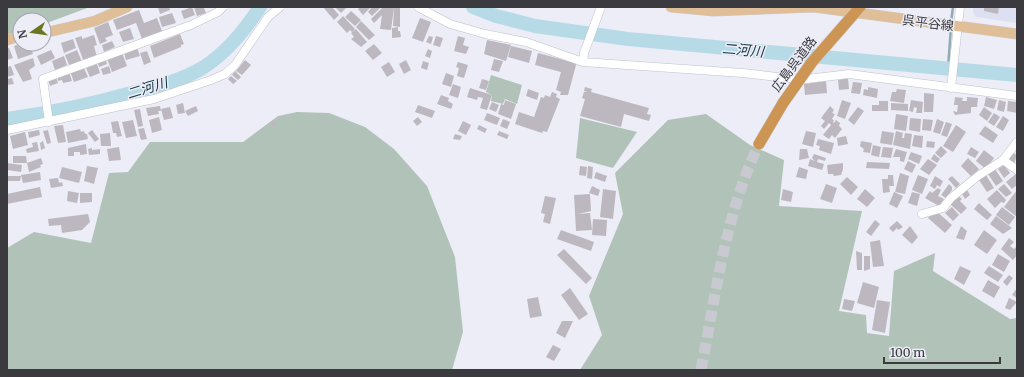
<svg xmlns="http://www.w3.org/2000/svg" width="1024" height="377" font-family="Merriweather,'Noto Sans JP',serif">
	<rect width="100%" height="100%" fill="#ecedf7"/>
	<path fill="#dde0f1" d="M973,7H1017V23L976,17L973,12Z"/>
	<path fill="#b1c3b8" d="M7,7H90L44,24V20H20V31L7,35Z
		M491,75L522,85L517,104L505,99L503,104L491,101L492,95L486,92Z
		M297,112L329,113L365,127L394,149L427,186L455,257L463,332L452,370H7V248L34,232L91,243L109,173L128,172L150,142H243L278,116Z
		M706,114L750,145L784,160L779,206L862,211L839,311L866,315L867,333L889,336L894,271L935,253L933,271L1010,319L1017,318V370H580L602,335L589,296L623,214L615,173L668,120Z
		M580,118L637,132L613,168L576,158Z"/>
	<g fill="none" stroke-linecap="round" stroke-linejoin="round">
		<path stroke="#91abb5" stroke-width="2.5" d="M951,22L953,7
			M948,68L951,27"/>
		<path stroke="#b6dbe7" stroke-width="14" d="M473,7L496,16L535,26L628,39L1017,75
			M7,119C50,113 93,104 135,92C159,86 183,80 204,67C227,52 245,30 260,7"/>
	</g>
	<path fill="#bdb8c0" d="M158,7H169L170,10L160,14Z
		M192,7L195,15L184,19L181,11Z
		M194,7L204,8L206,13L197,16Z
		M323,7H332L339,15L334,20Z
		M335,7H347L341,13Z
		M360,7H369L370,8L363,15L358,9Z
		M372,7L380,8L372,16L368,12Z
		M383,7V13V7H394L391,30L380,29L382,15L374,23L371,19Z
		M984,7H999L998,14L984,11Z
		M394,8H400V27L393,26Z
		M139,10L144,23L157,18L162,31L142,39L136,23L117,30L113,20Z
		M351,11L361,20L355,26L345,17Z
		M172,13L176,23L162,27L159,17Z
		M343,16L355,29L352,32L350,30L347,33L337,22Z
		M420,18L431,22L423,42L412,38Z
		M361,21L375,35L369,40L356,27Z
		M108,22L113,35L105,38L107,41L100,44L94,28Z
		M398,27V31H400L401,37L392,38V28Z
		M130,28L134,39L123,42L119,32Z
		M356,29L367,42L361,47L351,39L354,37L351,33Z
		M180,34L184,44L181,45V47L154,58L150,46Z
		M94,35L97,45L94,46L97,57L84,62L75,38L82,36V39Z
		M429,36L433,37L431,44L426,42Z
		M436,36L443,38L440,47L433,45Z
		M458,36L465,38L463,45L469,47L466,54L454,51Z
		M73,39L76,48L64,53L61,43Z
		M487,40L511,45L506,61L484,54Z
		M112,41L115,47L104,52L102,45Z
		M20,44H30L33,54L18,59L14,46Z
		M374,44L382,53L373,60L365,51Z
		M136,45L140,56L126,60L123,49Z
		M511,46L532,51L529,63L508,57Z
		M7,48H9L13,58L7,60Z
		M428,49L432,51L430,58L425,56Z
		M51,50L55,58L41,65L37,56Z
		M77,50L82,62L70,67L65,55Z
		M121,50L127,66L112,72L106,56Z
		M147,51L151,62L144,65L140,53Z
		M538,53L575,63L576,65L568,95H560L561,92L556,90L561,72L535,65Z
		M64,56L67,65L55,70L52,61Z
		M33,58L35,66L29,70L32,79L23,82L14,65Z
		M105,58L107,64L99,67L97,60Z
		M494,59L503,61L499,72L491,70Z
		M245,60L251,65L242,75L236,71Z
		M406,60L411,70L404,74L399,64Z
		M423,61L429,63L427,70L421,68Z
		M389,62L395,72L387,77L381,67Z
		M458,62L468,65L464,78L457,76L459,68L456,67Z
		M97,64L100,73L90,77L86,68Z
		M11,66L14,75L7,77V67Z
		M83,66L88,77L74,82L70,71Z
		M109,66L111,73L103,75L101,69Z
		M235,71L241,77L238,80L232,75Z
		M69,72L72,81L63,83L62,80L58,81L57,75Z
		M446,73L454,76L451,87L442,84Z
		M231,76L237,81L233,84L228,79Z
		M56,77L58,83L50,86L48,80Z
		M12,78L14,84L7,85V79Z
		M848,78L849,89L839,90L838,80Z
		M482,79L489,81L486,90L479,88Z
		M826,81L827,93L805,95L804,84Z
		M853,82L862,83L860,94L851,93Z
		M453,84L461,87L458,98L449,95Z
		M585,87L592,89L591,92L649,108L647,114L651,115L649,121L624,114L621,127L580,116L585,99L582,98L584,92H587L584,91Z
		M868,87L878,89L877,98L863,95L864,89L868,90Z
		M470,88L492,95L487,110L480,108L483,98L478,97L477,100L467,97Z
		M528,89L539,93L537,100L526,96Z
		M897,89L906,90L904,103L890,101L892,92H896Z
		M552,92L557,94L556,97L560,99L547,132L543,131L542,133L515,124L519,112L534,117L541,97L544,98L545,95L550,97Z
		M924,93L934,94L933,112H924Z
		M441,95L449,98L448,101L453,104L451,109L437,104Z
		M955,97L963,98L962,101H967V97L978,98L977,107H971V113L955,115L953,111L957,112L958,105H954Z
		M986,97L997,100L994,109L984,106Z
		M505,100L516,104L511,119L498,114L501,104L504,105Z
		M842,100L851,103L845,119L837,116Z
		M911,100L923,102L922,113H916L917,108L914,107L913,112L909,111Z
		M999,100L1006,102L1004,112L997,110Z
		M879,101H888V111H872V105H879Z
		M1008,101L1017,102V113L1007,111Z
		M492,102L499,105L496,112L489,109Z
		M183,103L185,113L178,114L176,105Z
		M891,103L908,104V111L891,110Z
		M418,105L435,111L432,118L415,112Z
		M160,106L161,111H158L159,114L148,116L146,108Z
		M196,106L198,111L188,116L185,111Z
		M830,106L834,110L832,113L835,114L832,119L834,120L833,122L834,123L836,120L840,123L839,126L842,129L835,138L832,135L829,139L823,135L831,125L829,123L824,129L821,126L825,121L821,118Z
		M170,107L173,118L164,120L161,109Z
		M858,107L864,111L854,125L848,120Z
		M984,107L992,113L987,121L979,115Z
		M140,109L143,126L138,127L134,110Z
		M487,113L500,118L497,125L484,120Z
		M994,113L1000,117L994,126L988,122Z
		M896,114L908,116L906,131L894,129Z
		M1003,116L1009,120L1003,131L996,127Z
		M159,117L162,130L152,133L149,120Z
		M418,117L422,122L417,126L413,121Z
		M910,118L921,119L920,132L909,130Z
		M503,119L510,122L507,129L500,126Z
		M923,119L933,120L931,131L922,130Z
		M937,119L944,122L940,134L933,132Z
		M133,120L137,136L126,138L122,122Z
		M274,120L277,123L273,127L270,124Z
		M118,121L122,136L117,137L116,133H113L111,122Z
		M463,121L471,125L466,135L458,131Z
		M946,122L952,124L947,137L941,135Z
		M63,125L66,142L58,143L54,126Z
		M479,125L487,129L485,133L477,129Z
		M956,125L966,132L953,152L943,146Z
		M985,126L998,135L993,143L979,134Z
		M144,128L147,139L141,140L138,129Z
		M80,129L81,132L84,131L85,134H87L88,139L68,143L66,132Z
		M39,130L40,135L29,138L28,132Z
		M48,130L51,143L47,144L43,131Z
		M92,130L99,139L95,142L88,133Z
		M499,131L509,135L507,139L497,135Z
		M806,131L816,133L813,147L802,144Z
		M882,131L894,133L892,145L880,143Z
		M896,131L903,133L902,138H904L905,133L912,134L910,149L893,145Z
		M25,132L28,145L13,149L10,136Z
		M110,133L111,146H101L100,134Z
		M455,134L462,136L460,140L453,139Z
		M914,135L923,136L922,148L912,146Z
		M846,136L848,144L838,146L837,138Z
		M818,139L834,143L831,154L819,150L820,146L816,145Z
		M43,141L45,148L41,150L40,143Z
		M861,141L872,143L870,153L863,152L864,149L860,146Z
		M927,141L935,142L934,148L926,147Z
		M37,142L39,151L27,153L26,149L33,147L32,143Z
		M86,144L87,154L80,155V152H74V156H68V148Z
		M873,145L881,147L879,157L871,155Z
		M941,146L947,152L941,158L935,153Z
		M119,147L121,160L109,161L107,149Z
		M883,147L893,148L891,158L881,157Z
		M971,147L979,152L975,158L967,154Z
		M92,148V150L100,149V154L89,155L88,149Z
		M800,149H807L809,158L799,160Z
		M896,149L907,152L904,162L900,161V157H893Z
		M984,150L994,158L986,169L976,161Z
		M911,152L922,156L919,164L908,159Z
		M1012,152L1017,155L1014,164L1007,160Z
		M814,154L826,158L825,161L818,159L817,162L824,164L822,170L808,166L810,159L815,161L812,158Z
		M934,154L940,159L937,163L931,159Z
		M13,156H26L27,163H13Z
		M41,158L43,164L40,165L41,167L29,172L27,163Z
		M968,158L979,169L972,177L961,166Z
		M928,159L937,165L929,175L920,169Z
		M908,161L916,165L912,173L904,169Z
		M867,162L890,163L889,169L866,168Z
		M7,163L22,165L21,172L7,170Z
		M843,163V169L841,175L834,176L833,174H828L827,165Z
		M1004,165L1010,173L1004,178L998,169Z
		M87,166L98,168L94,184L84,181Z
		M580,166L587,167L586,176L579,175Z
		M588,166L593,167L592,179L587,178Z
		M62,167L82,172L79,183L59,178Z
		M799,167L808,170L806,179L796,177Z
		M995,169L1003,181L996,186L988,174Z
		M40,172L41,180L23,183L21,175Z
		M596,172L607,176L605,182L594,178Z
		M900,173L909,176L905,194L895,192Z
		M1017,173V185L1012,189L1006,182Z
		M888,175H893L894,186H889L890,192L883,193L882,179H888Z
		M918,175L928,179L922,194L912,190Z
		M986,175L994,188L987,192L979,180Z
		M7,176H21L20,181H7Z
		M935,176L943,181L940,187L937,185L935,189L930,186Z
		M952,176L960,184L956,188L948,179Z
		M847,177L858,187L851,195L840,184Z
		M58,178L59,183L62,182L63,186L51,188L49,179Z
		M826,184L837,188L832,203L820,199Z
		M949,184L952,187V190L946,198L941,195Z
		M1004,184L1012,193L1006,197L998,189Z
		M592,186L600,190L598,196L589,193Z
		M40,187L42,197L7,204V194Z
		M938,188L941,190L938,196L944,199L939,206L925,198L930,191L932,193Z
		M966,188L970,195L965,199L961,192Z
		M603,189L616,191L613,219L600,217Z
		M783,189L793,192L791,202L781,200Z
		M865,189L875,198L867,207L857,199Z
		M997,190L1006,200L1004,203L1001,202L995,208L987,199Z
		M1017,190V217L1004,207Z
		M68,191L79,193L77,203L67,201Z
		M894,192L903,196L897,208L889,204Z
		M912,192L920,194L917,206L908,203Z
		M80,193H92V202L80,203Z
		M590,194L591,211L578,214L590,213L592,230L576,231L574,195Z
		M957,195L962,199L960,201L967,208L961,214L949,203Z
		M545,196L556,198L550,224L543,222L545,214L541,213Z
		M979,203L992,215L987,220L974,209Z
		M952,207L959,215L953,221L945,213Z
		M1002,207L1015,217L1009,225L996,215Z
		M935,210L952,225L945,233L928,218Z
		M88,214L90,222L82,230L62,233L61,225L49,226L48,219Z
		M996,216L1012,228L1003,234L990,224Z
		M593,219L607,220L606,236L592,235Z
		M875,220L880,224L871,236L866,232Z
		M897,221L903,227L898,230L897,228L893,232L889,228Z
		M910,226L918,237L912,244L902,235Z
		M961,226L967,231L964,240L956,238Z
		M561,230L594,242L591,251L557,239Z
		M984,230L997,240L987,254L974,245Z
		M1009,238L1014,242L1010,246L1014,249L1017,246V255L1013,260L1001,249Z
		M880,240L884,266L873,267L870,242Z
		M564,249L592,278L586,284L557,255Z
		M856,251L862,253V270H857Z
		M998,254L1010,261L1004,272L992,265Z
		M864,256H870V269L864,271Z
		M960,266L971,271L964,285L954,279Z
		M989,266L1003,275L998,282L984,273Z
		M1009,275L1013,278L1007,286L1003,282Z
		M988,280L1000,287L994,298L982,291Z
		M863,282L879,287L874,308L857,303Z
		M570,288L588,314L579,320L561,295Z
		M1017,288V298L1012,295Z
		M538,297L542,316L530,318L527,299Z
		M1009,298L1017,302L1010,310L1005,308Z
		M844,299L855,301L852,311L842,309Z
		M877,300L890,302L885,333L872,330Z
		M562,321H573L565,338L556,333Z
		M553,345L561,349L554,361L546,357Z"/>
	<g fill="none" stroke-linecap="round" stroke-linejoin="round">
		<path stroke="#c9c9d2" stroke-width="11" stroke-dasharray="11 5.5" stroke-linecap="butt" d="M701,370C716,294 725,215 759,144"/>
		<defs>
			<path id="minor" d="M418,7L450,24L485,34L526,42L583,62L743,73L787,78L807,79L849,74L1017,96
				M583,62L584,53L601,7
				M951,88L960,7
				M49,122L43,79L191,25L218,12L223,7
				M7,130L154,99L211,80L225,74L235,65L268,17L280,7
				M1003,160L1017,170
				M922,214L943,208L951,198L978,176L1003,160L1017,142"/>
			<path id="major" d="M671,7L714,11L814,7L1017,34
				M44,33L95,21L127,7
				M7,40L20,36"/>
			<path id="highway" d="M759,144L783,103"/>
		</defs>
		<use href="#minor" stroke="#bfc1ca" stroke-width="9"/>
		<use href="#major" stroke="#cccccd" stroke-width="11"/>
		<use href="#highway" stroke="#cccccd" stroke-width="12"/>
		<use href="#minor" stroke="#fff" stroke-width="8"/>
		<use href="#major" stroke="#e0bf98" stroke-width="10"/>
		<use href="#highway" stroke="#cc9554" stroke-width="11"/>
		<defs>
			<path id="highway-bridge" d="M783,103L812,62L860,7"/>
		</defs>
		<use href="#highway-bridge" stroke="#cccccd" stroke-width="12" stroke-linecap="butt"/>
		<use href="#highway-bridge" stroke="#cc9554" stroke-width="11"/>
	</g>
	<g text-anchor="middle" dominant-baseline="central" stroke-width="3" stroke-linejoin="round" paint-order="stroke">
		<g font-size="13" fill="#3b3b3f" stroke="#ecedf7">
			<text transform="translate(928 23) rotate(7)">呉平谷線</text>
			<text transform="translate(794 64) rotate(-53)">広島呉道路</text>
		</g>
		<g font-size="14" font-style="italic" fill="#10333c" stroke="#ecedf7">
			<text transform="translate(743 50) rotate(5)">二河川</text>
			<text transform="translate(147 88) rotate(-17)">二河川</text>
		</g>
	</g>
	<rect width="1024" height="377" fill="none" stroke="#3b3b3f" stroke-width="16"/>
	<g transform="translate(32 32) rotate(257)"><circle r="19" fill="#ecedf7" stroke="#a5a6ad"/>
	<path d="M0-3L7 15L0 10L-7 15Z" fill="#6a7621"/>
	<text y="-6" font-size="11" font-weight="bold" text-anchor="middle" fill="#3b3b3f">N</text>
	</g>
	<path d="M884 357v6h116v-6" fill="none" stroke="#3b3b3f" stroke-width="2"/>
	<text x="890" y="357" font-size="12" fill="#3b3b3f" stroke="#ecedf7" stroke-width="3" paint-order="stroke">100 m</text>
</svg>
